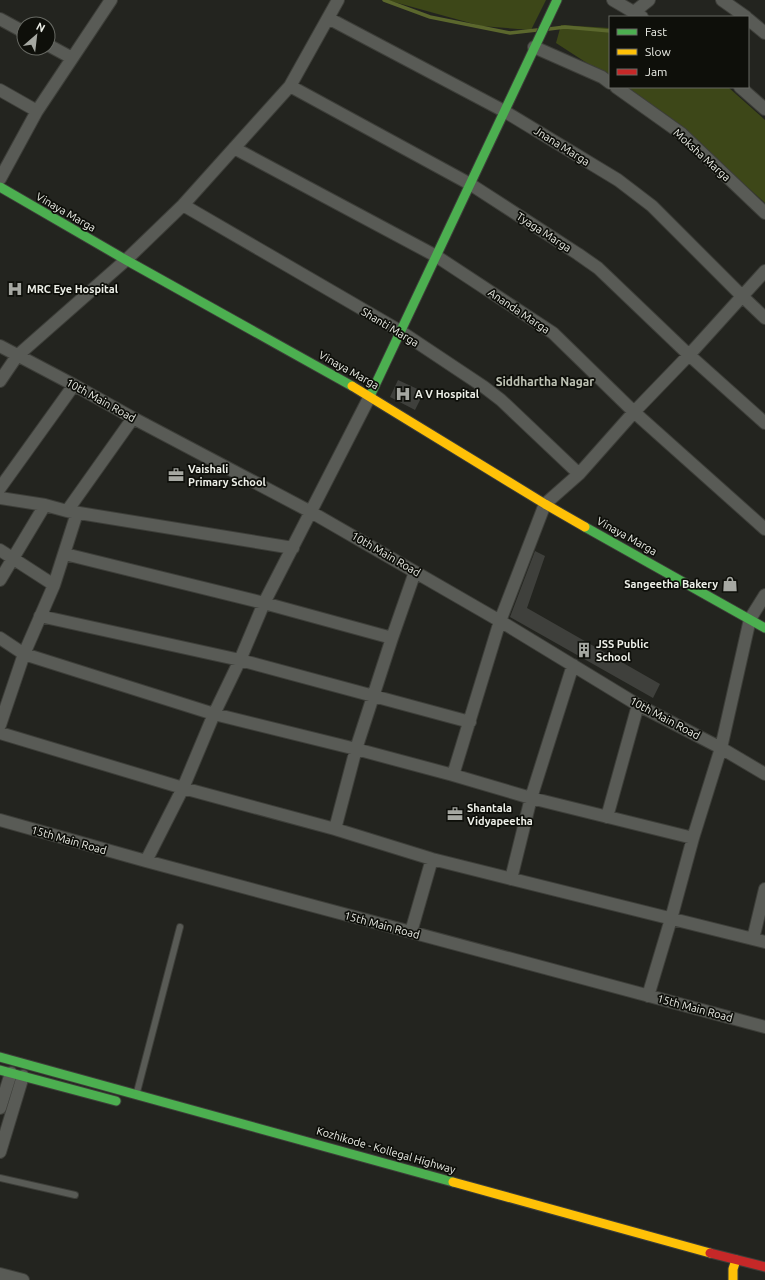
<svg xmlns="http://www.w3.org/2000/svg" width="765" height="1280" font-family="Ubuntu,sans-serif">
	<rect width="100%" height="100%" fill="#23241f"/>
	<path fill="#3d4718" d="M387,0H546L531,30L481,26Z
		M561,25L610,28V78L556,43Z
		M624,87H728L765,120V203L667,115Z"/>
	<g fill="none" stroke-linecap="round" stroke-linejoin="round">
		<path stroke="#5b672d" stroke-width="3.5" d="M384,0L430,17L510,33L537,30
			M549,29L565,27L610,31"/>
	</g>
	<path fill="#3f403c" d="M398,380L424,392L415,410L390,397Z
		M535,551L545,556L527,608L660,684L653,698L510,617Z"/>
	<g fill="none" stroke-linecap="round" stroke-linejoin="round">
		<defs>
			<path id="lane" d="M137,1092L180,927
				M0,1178L75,1195"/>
			<path id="street" d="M613,0L642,17
				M722,0L746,17
				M634,12L649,0
				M328,18L504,111L618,180L652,206L742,296L765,318
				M0,19L24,32
				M748,19L765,33
				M48,45L72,58
				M534,47L602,77L610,83
				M290,86L470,184L578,254L598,268L689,355L765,423
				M616,87L682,134L765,213
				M740,87L765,109
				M0,90L37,111
				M234,148L436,256L553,333L634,412L765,529
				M0,179L37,111L111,0
				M183,205L400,331L484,387L501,400L579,474
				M0,346L74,385L133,418L311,512L500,621L638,705L721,748L765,774
				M0,381L17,356L126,260L183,205L290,86L338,0
				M0,488L74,385
				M0,498L45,505L67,511L293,548
				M67,511L133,418
				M0,550L54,585
				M65,554L264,603L392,638
				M0,580L45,505
				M40,616L240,660L470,722
				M0,638L24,654L214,714L356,749L453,775L531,798L693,838
				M0,725L24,654L54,585L77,513
				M0,733L183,788L335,829L432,859L765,942
				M453,775L500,621L545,504L579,474L634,412L689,355L765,271
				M607,817L638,705
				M0,820L146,861L765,1027
				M335,829L356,749L392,638L415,572
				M146,861L183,788L214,714L240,660L264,603L370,396
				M511,879L531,798L573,665
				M411,932L432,859
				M753,939L765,889
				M648,996L671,919L693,838L721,748L750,619L765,595
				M0,1108L11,1073
				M0,1152L23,1076
				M0,1274L23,1280"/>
			<path id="fast" d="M0,187L126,260L352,386
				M370,396L557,0
				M585,527L765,628
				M0,1057L453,1182
				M0,1070L116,1101"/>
			<path id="slow" d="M352,386L545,504L585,527
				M453,1182L710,1253
				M733,1280V1269L736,1260"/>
			<path id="jam" d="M710,1253L765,1267"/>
		</defs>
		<use href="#lane" stroke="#3d3e39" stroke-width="8"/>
		<use href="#street" stroke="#3d3e39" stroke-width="14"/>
		<use href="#fast" stroke="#3d3e39" stroke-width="11"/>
		<use href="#slow" stroke="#3d3e39" stroke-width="11"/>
		<use href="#jam" stroke="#3d3e39" stroke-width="11"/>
		<use href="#lane" stroke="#595b56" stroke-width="6"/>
		<use href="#street" stroke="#595b56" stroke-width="12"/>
		<use href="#fast" stroke="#4caf50" stroke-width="9"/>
		<use href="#slow" stroke="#ffc107" stroke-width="9"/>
		<use href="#jam" stroke="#c62828" stroke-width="9"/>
	</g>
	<defs>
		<symbol id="hospital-bare" viewBox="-9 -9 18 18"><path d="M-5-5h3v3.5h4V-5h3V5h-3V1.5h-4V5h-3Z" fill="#a6a8a2" stroke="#0e0f0a" stroke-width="2.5" paint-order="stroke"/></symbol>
		<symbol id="office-bare" viewBox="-9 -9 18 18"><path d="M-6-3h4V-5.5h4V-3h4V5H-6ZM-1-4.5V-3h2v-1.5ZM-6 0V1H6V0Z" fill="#a6a8a2" stroke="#0e0f0a" stroke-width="2.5" paint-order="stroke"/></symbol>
		<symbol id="shop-bare" viewBox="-9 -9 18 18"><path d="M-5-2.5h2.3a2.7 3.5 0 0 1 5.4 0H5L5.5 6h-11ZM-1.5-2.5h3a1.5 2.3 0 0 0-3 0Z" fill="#a6a8a2" stroke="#0e0f0a" stroke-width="2.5" paint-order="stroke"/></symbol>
		<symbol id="building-bare" viewBox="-9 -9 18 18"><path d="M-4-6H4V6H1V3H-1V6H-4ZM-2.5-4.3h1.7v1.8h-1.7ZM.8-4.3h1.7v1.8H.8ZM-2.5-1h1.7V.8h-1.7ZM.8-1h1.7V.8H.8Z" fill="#a6a8a2" stroke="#0e0f0a" stroke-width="2.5" paint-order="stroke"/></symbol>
	</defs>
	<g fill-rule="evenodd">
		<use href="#hospital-bare" x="4" y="278" width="22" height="22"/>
		<use href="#hospital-bare" x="392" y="383" width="22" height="22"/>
		<use href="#office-bare" x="165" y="464" width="22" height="22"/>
		<use href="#shop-bare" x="719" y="573" width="22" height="22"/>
		<use href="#building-bare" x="573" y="639" width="22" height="22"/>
		<use href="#office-bare" x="444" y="803" width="22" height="22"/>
	</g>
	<g text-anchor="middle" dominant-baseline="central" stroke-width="3.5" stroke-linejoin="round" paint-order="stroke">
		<g font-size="11" fill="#edefe8" stroke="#0e0f0a">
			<text transform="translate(562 146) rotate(32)">Jnana Marga</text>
			<text transform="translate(702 155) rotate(42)">Moksha Marga</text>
			<text transform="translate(66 212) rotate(30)">Vinaya Marga</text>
			<text transform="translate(544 232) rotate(33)">Tyaga Marga</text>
			<text transform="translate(519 311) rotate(34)">Ananda Marga</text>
			<text transform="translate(390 327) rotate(31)">Shanti Marga</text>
			<text transform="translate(349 370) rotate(29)">Vinaya Marga</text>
			<text transform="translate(101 400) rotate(29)">10th Main Road</text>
			<text transform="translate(627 536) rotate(29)">Vinaya Marga</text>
			<text transform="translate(386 554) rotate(30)">10th Main Road</text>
			<text transform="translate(665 718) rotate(28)">10th Main Road</text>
			<text transform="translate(69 840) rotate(16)">15th Main Road</text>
			<text transform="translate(382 925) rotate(15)">15th Main Road</text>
			<text transform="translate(695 1008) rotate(15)">15th Main Road</text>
			<text transform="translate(386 1150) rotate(16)">Kozhikode - Kollegal Highway</text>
		</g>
		<g font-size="11" font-weight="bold" fill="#edefe8" stroke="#0e0f0a" text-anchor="start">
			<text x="27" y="289">MRC Eye Hospital</text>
			<text x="415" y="394">A V Hospital</text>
			<text x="188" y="469">Vaishali<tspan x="188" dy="13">Primary School</tspan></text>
			<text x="718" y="584" text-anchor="end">Sangeetha Bakery</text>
			<text x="596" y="644">JSS Public<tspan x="596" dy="13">School</tspan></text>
			<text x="467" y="808">Shantala<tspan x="467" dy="13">Vidyapeetha</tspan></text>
		</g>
		<g font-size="12" font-weight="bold" fill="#bfc3b5" stroke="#0e0f0a">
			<text x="545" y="381">Siddhartha Nagar</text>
		</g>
	</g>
	<rect x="609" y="16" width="140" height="72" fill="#0e0f0a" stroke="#676963"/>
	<rect x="617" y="29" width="20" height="6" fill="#4caf50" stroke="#676963"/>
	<text x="645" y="36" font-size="12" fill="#edefe8">Fast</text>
	<rect x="617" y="49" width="20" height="6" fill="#ffc107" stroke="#676963"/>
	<text x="645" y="56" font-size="12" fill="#edefe8">Slow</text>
	<rect x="617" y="69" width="20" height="6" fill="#c62828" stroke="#676963"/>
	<text x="645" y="76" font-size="12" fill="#edefe8">Jam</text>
	<g transform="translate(36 36) rotate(28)"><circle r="19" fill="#0e0f0a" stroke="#676963"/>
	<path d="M0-3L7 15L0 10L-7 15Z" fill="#a6a8a2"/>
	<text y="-6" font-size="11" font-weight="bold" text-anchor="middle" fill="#edefe8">N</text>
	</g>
</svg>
